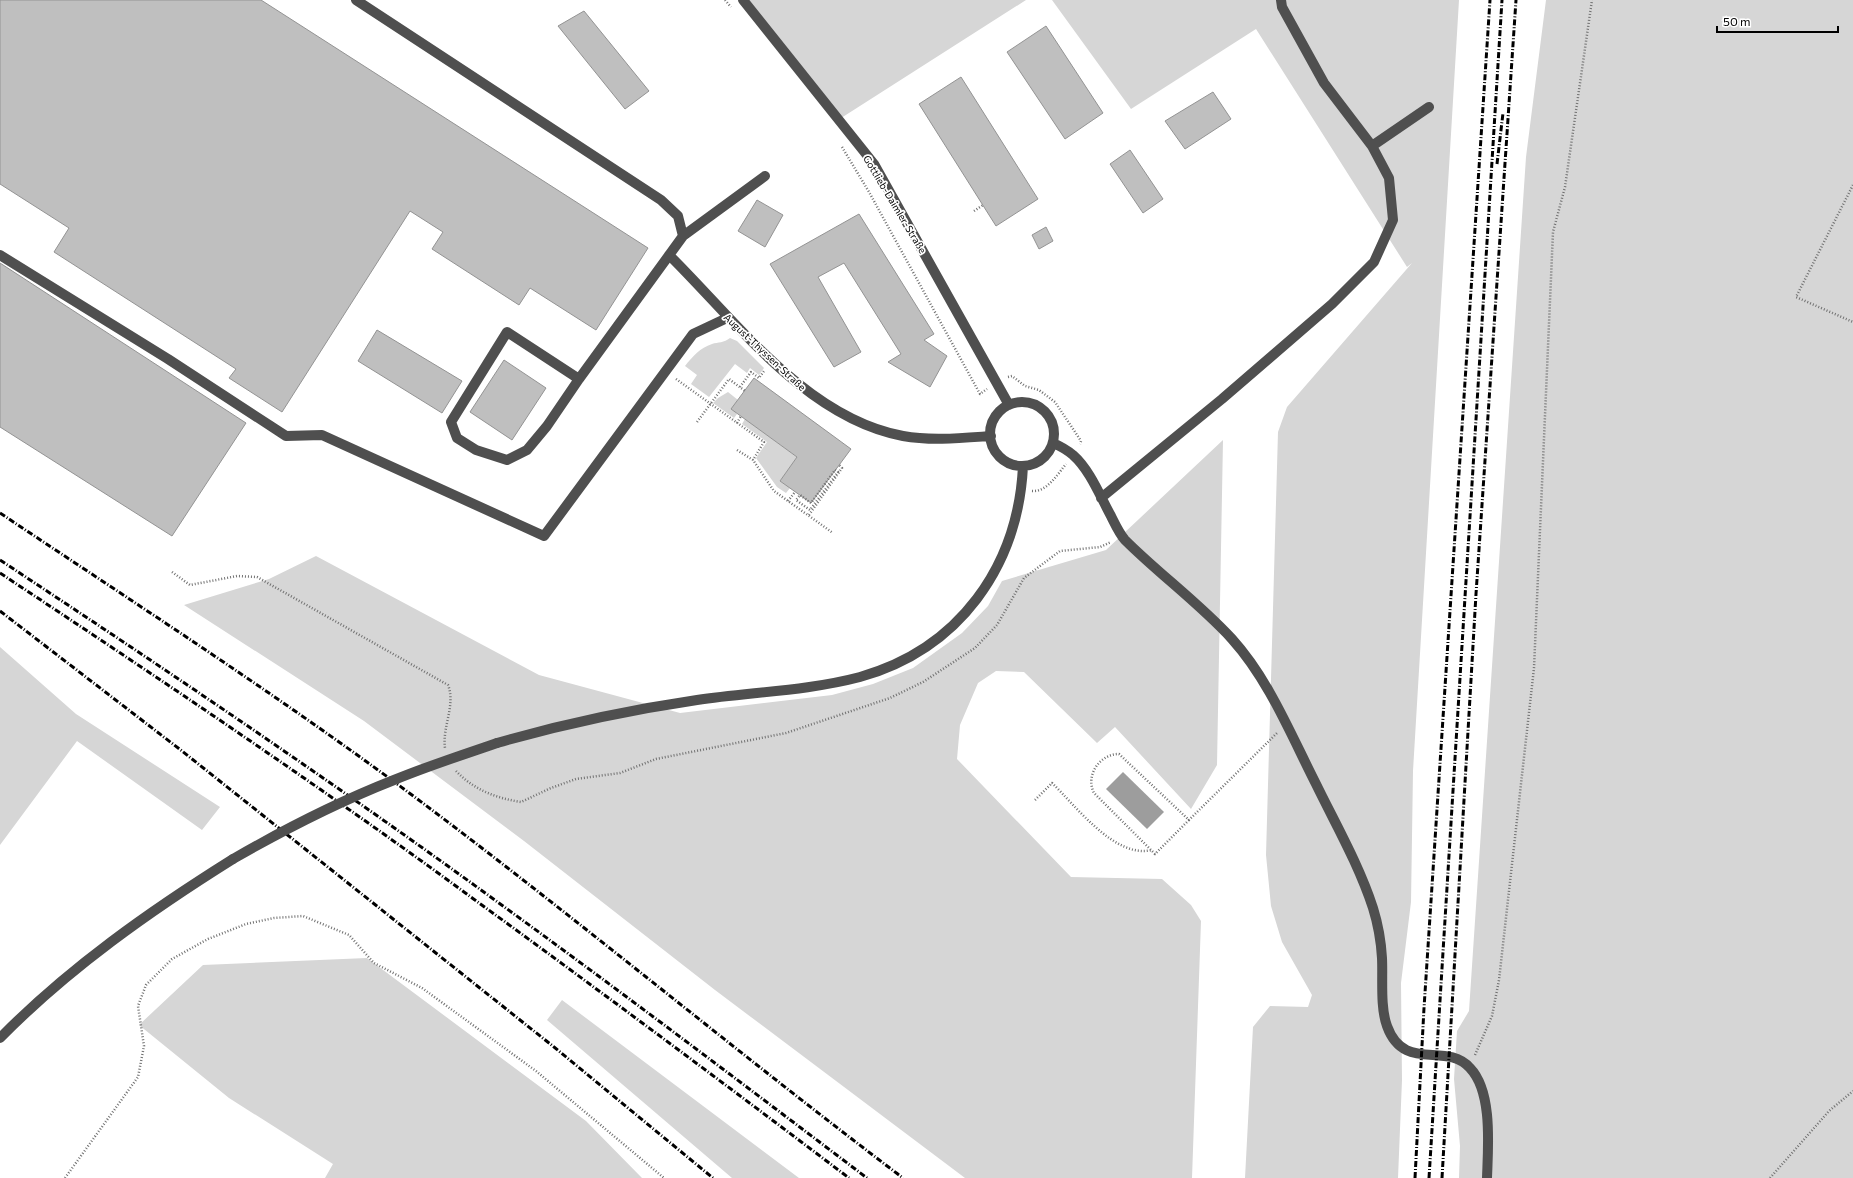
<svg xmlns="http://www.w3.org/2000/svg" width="1853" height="1178" font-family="Commissioner,sans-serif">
	<rect width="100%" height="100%" fill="#fff"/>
	<path fill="#d6d6d6" d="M743,0H1026L838,120Z
		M1052,0H1459L1413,771L1411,902L1401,983L1402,1080L1398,1178H1245L1253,1027L1270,1006L1308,1007L1312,995L1282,942L1271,906L1266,855L1278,432L1287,407L1412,263L1407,267L1256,29L1131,109Z
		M1546,0H1853V1178H1459L1460,1146L1454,1079L1457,1031L1469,1011L1526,157Z
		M730,338L737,341L764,368L759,375L750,368L747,373L735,364L709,397L691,384L697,375L685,366C693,356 700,348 712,344C718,342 724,343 730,338Z
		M728,392L738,400L732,409L737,414L734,418L713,403L718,398Z
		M745,419L797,457L780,481L790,488L786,493L777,487L756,458L767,442L742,424Z
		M1223,440L1217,765L1191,809L1115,727L1097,743L1024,672L996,671L978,683L960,725L957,759L1071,877L1162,879L1191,905L1201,921L1192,1178H965L715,990L524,841L364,721L184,605L269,579L316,556L539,675L680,713L832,695L873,684L913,668L962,633L988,606L1002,581L1106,550Z
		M0,647L76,714L220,807L202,830L77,741L0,845Z
		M367,958L586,1121L642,1178H325L333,1164L229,1098L139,1025L203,965Z
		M562,1000L799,1178H732L547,1020Z"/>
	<path fill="#9d9d9d" d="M1123,772L1164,812L1147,829L1106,789Z"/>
	<path fill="#bfbfbf" stroke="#939393" d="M0,0H261L648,248L596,330L530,288L519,305L432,249L443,232L410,211L282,412L229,378L236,369L54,252L69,228L0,184Z
		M584,11L649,91L625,109L558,26Z
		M1046,26L1103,113L1065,139L1007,52Z
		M961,77L1038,199L996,226L919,104Z
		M1213,92L1231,119L1185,149L1165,121Z
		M1130,150L1163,199L1143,213L1110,164Z
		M757,200L783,215L765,247L738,231Z
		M859,214L934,334L924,340L947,356L930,387L888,362L901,354L844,263L818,277L861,352L834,367L770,264Z
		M1046,227L1053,241L1039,249L1032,235Z
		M0,263L246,423L172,536L0,427Z
		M377,330L462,381L442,413L358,361Z
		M504,360L546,388L512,440L470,412Z
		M754,378L851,449L811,503L780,481L797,457L731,409Z"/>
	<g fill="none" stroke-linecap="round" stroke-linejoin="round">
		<path stroke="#717171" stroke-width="2.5" stroke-dasharray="1 2" stroke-linecap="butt" d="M725,0L731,7
			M842,147L869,192L980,394L987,389
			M1853,185L1796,297L1853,322
			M974,211L983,205
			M1008,377L1012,376L1025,386L1039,390L1055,402L1081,441L1080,444
			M676,379L764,442L753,460
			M740,387L751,372L759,378L764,371
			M697,422L729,379L745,391
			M737,423L741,416
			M737,450L753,460L774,491L833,533
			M835,470L838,472L810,510L796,500L800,495L811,503Z
			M1032,491C1047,492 1057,475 1066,464
			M788,501L795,492
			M809,515L842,468L839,465
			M172,572L190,585L237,576L257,577L448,685C456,705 442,727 445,748
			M456,771C474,790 496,798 521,802L551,788L576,779L620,773L656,759L786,733L890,698L923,682L975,648L997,625L1024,578L1060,551L1100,547L1111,542
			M1035,800L1052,783C1076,806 1115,859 1152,850
			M1189,820L1155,854L1094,793C1085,775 1100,754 1119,754L1189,820L1277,733
			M1475,1055L1492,1016L1499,980L1534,668L1553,232L1565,187L1592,0
			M65,1178L138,1077L144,1046L138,1006L146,985L172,959L208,939L246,924L274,918L303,916L349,935L374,963L422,988L536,1071L664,1178
			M1770,1178L1829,1111L1853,1091"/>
		<path stroke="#4f4f4f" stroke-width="10" d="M356,0L661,200L678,216L683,236L579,379L547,426L527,450L507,460L476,450L457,438L451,422L507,332L579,379
			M743,0L874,164L1009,405
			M1372,146L1429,107
			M683,236L765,176
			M0,255L168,359L286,436L322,435L544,536L693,334L727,318
			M669,255C735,320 806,418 903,436C931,441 962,438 991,436
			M990 434a32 32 0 1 1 64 0a32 32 0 1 1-64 0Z
			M1053,443C1060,446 1067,450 1073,455C1090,470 1100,496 1111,516C1115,524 1119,533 1125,540C1159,574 1199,603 1232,639C1269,680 1291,735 1316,784C1336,825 1359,865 1373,908C1378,924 1381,941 1382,958C1383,978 1380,1007 1387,1026C1404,1073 1446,1041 1470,1068C1493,1092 1488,1147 1487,1178
			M1101,498L1222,399L1332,304L1374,262L1393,220L1389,178L1372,146L1324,83L1282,7L1281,0
			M497,743C563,724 629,710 697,700C751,692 807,691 860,677C959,649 1018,567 1023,466
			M0,1038C69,968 150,911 233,859"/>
		<path stroke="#000" stroke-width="3" stroke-dasharray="6 2 1 2" stroke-linecap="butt" d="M1497,164L1503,113
			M0,513C145,610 293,705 432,810C591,930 744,1058 903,1178
			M0,560C162,667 324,776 481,890C611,984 739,1081 867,1178
			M0,573C160,679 320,786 475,900C600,991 725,1084 849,1178
			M0,611L182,751L554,1047L713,1178
			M1415,1178L1424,1008L1490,0
			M1429,1178L1502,0
			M1442,1178L1476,594L1516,0"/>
		<path stroke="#4f4f4f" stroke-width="10" d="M233,859C285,829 338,802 394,780C428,766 462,755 497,743"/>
	</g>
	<g text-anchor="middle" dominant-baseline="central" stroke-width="3.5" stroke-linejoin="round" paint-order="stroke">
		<g font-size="10" fill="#000" stroke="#fff">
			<text transform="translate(895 204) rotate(59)">Gottlieb-Daimler-Straße</text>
			<text transform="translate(765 352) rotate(43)">August-Thyssen-Straße</text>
		</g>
	</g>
	<path d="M1717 26v6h121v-6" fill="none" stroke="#000000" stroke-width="2"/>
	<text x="1723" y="26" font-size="12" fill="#000000" stroke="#ffffff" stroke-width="3" paint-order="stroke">50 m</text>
</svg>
